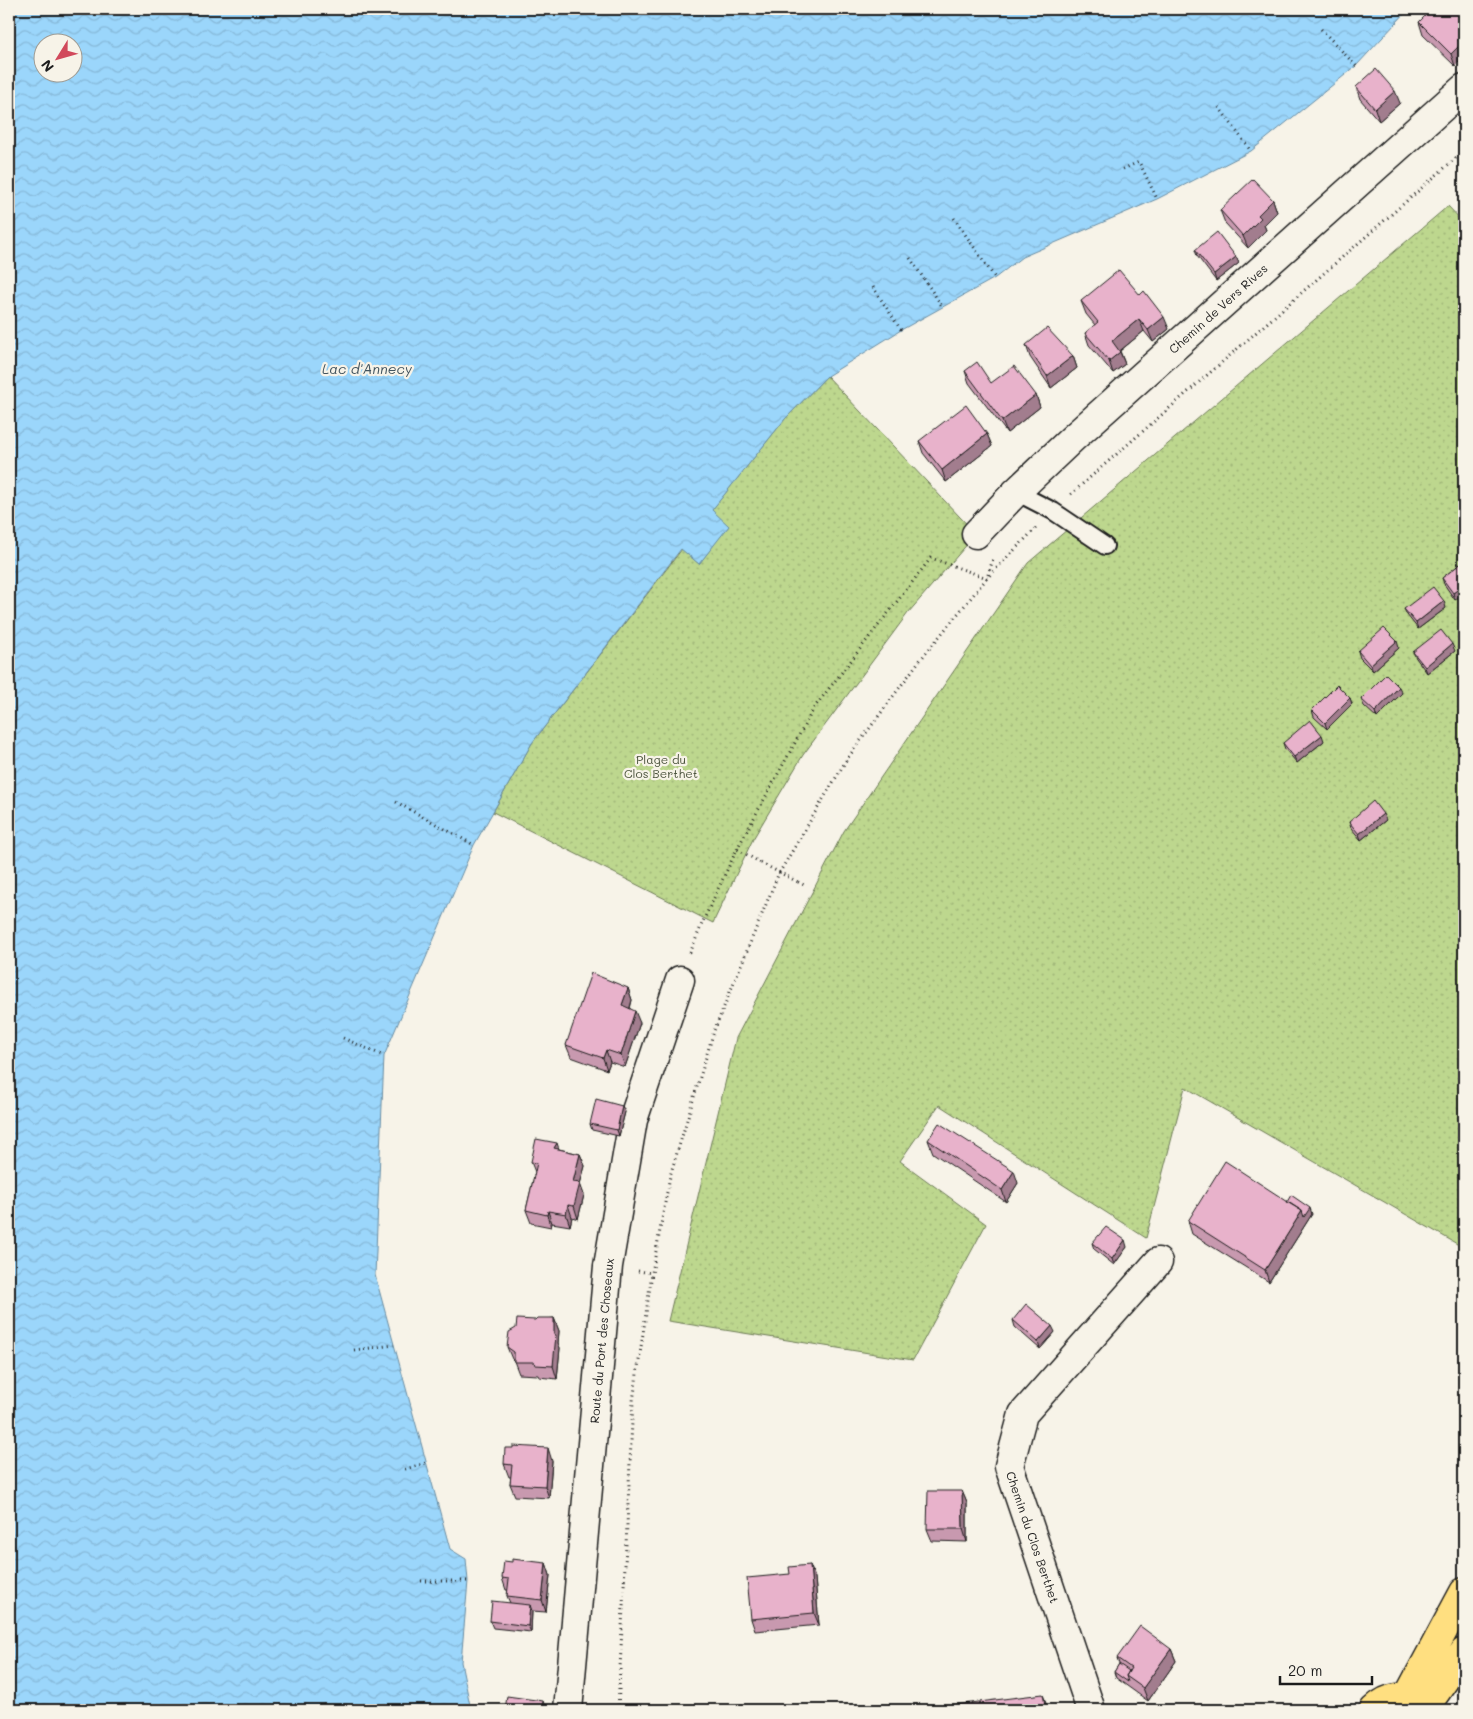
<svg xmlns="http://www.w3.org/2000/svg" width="1473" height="1719" font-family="Mali,sans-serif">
	<defs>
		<pattern id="grass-dots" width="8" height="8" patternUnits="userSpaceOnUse" patternTransform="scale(1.25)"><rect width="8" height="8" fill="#bdd78e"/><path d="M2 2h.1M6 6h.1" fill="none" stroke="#a2b87a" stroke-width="1.8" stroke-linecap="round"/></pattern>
		<pattern id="water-waves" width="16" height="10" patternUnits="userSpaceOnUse" patternTransform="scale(1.25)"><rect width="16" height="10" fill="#9bd6fb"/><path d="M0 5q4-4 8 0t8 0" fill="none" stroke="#85b7d7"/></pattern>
	</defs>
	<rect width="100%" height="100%" fill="#f7f3e8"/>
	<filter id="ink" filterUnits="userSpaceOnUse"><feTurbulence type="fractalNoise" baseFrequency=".02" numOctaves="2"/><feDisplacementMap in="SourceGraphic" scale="10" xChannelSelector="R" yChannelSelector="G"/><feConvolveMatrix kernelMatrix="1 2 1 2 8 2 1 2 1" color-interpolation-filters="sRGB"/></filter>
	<g filter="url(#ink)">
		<path fill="url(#grass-dots)" stroke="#6c7a55" d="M1448,206L1464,223V1248L1185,1087L1146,1238L939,1105L900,1161L986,1224L913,1360L668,1321L736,1038L844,831L1028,563Z
			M827,376L976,534L908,613L803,755L753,839L713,923L493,812L532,743L682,549L699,564L728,526L711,511L785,419Z"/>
		<path fill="url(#water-waves)" stroke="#688ca2" fill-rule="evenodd" d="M9,9H1409L1356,66L1251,151L1157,199L1022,257L995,278L901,330L827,376L785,419L712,510L729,526L699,564L681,549L532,743L474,845L384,1056L375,1275L450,1549L466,1559L468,1581L461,1662L471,1710H9ZM42,42H72V72H42Z"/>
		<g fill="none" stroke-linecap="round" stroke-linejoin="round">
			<defs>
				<path id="service" d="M1016,492L1053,511L1105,546"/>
				<g id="minor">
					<path id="s1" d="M976,534L1016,492L1073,438L1464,88"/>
					<path id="s2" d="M568,1710L608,1266L633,1120L680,980"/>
					<path d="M1091,1710L1009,1466L1023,1414L1158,1262"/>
				</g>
				<path id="primary" d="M1407,1698L1464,1592
					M1424,1709L1464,1652
					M1374,1710C1388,1696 1407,1693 1422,1707"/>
			</defs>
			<use href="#service" stroke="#1c1c1c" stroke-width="20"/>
			<use href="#minor" stroke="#1c1c1c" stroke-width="31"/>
			<use href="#primary" stroke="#1c1c1c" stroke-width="31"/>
			<path stroke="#1c1c1c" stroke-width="3" stroke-dasharray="1 4" stroke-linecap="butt" d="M1408,9H1409
				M1321,29L1356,66
				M1219,107L1251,151
				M1123,169L1139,162L1157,199
				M954,218L995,278
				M910,258L942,306
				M873,287L901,330
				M1071,494L1464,151
				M988,575L993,559
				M396,802L474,845
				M737,849L814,708L931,558L987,578
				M798,882L804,885
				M690,953L704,919L737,849L761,863
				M343,1038L384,1056
				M638,1271L652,1273
				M354,1350L394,1345
				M405,1469L426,1463
				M421,1581H468
				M618,1710L633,1401L652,1273L670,1176L714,1031L778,875L847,759L917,664L987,578L1036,528"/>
			<use href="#service" stroke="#f7f3e8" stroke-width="16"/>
			<use href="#minor" stroke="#f7f3e8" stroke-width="28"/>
			<use href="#primary" stroke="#ffdf80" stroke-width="28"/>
			<path stroke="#1c1c1c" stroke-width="3" stroke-dasharray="1 4" stroke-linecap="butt" d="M761,863L798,882"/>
		</g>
		<path fill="#c899af" stroke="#1c1c1c" d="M1464,9L1455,66L1423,35L1419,22Z
			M1356,87L1400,103L1379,121L1360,99Z
			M1273,200L1277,212L1264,225L1266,230L1248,248L1225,223L1220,210Z
			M1195,250L1236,257L1239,263L1216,281L1197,256Z
			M1081,301L1169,329L1153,342L1144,331L1120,351L1125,364L1113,373L1089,345L1085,333L1095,325L1086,314Z
			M1026,345L1073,356L1077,368L1051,388L1030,357Z
			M965,371L991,383L1036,395L1040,407L1007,433L969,383Z
			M987,434L992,446L946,482L923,453L919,441Z
			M1464,561V593L1455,600L1444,584L1442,578Z
			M1446,608L1418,629L1407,615L1404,609Z
			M1399,648L1373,671L1360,658L1358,651Z
			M1455,651L1427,673L1416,658L1413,652Z
			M1402,693L1377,718L1364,706L1361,699Z
			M1350,698L1352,704L1327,729L1314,717L1312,710Z
			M1324,741L1297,763L1285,749L1283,743Z
			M1386,820L1361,840L1351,828L1349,822Z
			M628,988L632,1000L630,1009L640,1023L625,1067L610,1062L607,1070L571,1057L566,1045Z
			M622,1106L625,1112L619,1136L592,1130L590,1124Z
			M928,1140L1018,1183L1006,1202L933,1153Z
			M559,1149L580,1154L585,1166L580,1184L584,1195L578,1219L572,1217L570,1226L552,1223L551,1227L531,1223L526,1210L535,1172L531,1162Z
			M1287,1202L1312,1214L1269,1282L1192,1234L1188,1221Z
			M1092,1243L1127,1247L1114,1265L1094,1249Z
			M554,1318L559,1331L558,1343L560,1348L557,1379L539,1377L538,1375L519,1374L514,1361L512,1359L507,1347L535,1320Z
			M1013,1320L1055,1332L1040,1349L1015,1327Z
			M552,1461L549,1498L515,1496L510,1484L511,1477H509L504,1464Z
			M962,1491L967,1503V1542L932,1541L927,1529Z
			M546,1563L550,1575L546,1612L532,1611L531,1632L493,1628L490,1621L510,1603L507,1596L508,1590H506L502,1578Z
			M810,1565L815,1578L819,1625L755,1631L751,1619L790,1574Z
			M1171,1649L1176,1661L1148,1701L1116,1678L1114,1672L1119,1664L1117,1658Z"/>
		<path fill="#a27d8e" stroke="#1c1c1c" d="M1464,34V57L1455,66L1451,54L1458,40Z
			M1395,91L1400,103L1379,121L1375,109Z
			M1273,200L1277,212L1264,225L1266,230L1248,248L1243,236L1258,215Z
			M1236,257L1239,263L1216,281L1214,274Z
			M1164,317L1169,329L1153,342L1148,330Z
			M1139,319L1144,331L1116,354L1112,341Z
			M1120,352L1125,364L1113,373L1109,361Z
			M1073,356L1077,368L1051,388L1047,376Z
			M1036,395L1040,407L1007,433L1002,421Z
			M987,434L992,446L946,482L942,470Z
			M1464,585V593L1455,600L1453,593Z
			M1444,601L1446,608L1418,629L1416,623Z
			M1397,641L1399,648L1373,671L1370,665Z
			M1452,644L1455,651L1427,673L1425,667Z
			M1399,687L1402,693L1377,718L1375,712Z
			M1350,698L1352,704L1327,729L1325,723Z
			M1322,735L1324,741L1297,763L1294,757Z
			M1383,814L1386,820L1361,840L1359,834Z
			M628,988L632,1000L627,1018L622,1005Z
			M635,1011L640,1023L625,1067L621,1055Z
			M606,1050L610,1062L607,1070L603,1058Z
			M622,1106L625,1112L619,1136L617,1130Z
			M557,1143L561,1155L554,1148Z
			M580,1154L585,1166L580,1184L584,1195L578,1219L574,1206L573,1182Z
			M1014,1171L1018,1183L1006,1202L1002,1190Z
			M568,1205L572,1217L570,1226L566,1214Z
			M1310,1208L1312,1214L1269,1282L1265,1270L1302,1211Z
			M548,1211L552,1223L551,1227L547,1215Z
			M1125,1240L1127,1247L1114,1265L1112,1259Z
			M554,1318L559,1331L558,1343L560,1348L557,1379L553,1366Z
			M1052,1326L1055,1332L1040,1349L1038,1342Z
			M548,1448L552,1461L549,1498L545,1486Z
			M962,1491L967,1503V1542L963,1529Z
			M546,1563L550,1575L546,1612L542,1600Z
			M810,1565L815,1578L819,1625L814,1613Z
			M530,1605L532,1611L531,1632L528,1626Z
			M1171,1649L1176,1661L1148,1701L1143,1688Z
			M1043,1694L1048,1710H1046Z
			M543,1701L546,1710H542Z"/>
		<path fill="#e8b2cb" stroke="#1c1c1c" d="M1432,9H1464V34L1458,40L1462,43L1451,54L1419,22Z
			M1376,69L1395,91L1375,109L1356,87Z
			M1253,179L1273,200L1258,215L1261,218L1243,236L1220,210Z
			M1217,232L1236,257L1214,274L1195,250Z
			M1119,270L1140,295L1144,291L1164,317L1148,330L1139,319L1112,341L1120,352L1109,361L1085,333L1098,322L1081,301Z
			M1047,328L1073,356L1047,376L1026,345Z
			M977,362L991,383L1014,366L1036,395L1002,421L965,371Z
			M966,405L987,434L942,470L919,441Z
			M1464,561V585L1453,593L1442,578Z
			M1433,587L1444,601L1416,623L1404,609Z
			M1384,628L1397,641L1370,665L1358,651Z
			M1441,630L1452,644L1425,667L1413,652Z
			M1386,674L1399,687L1375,712L1361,699Z
			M1337,685L1350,698L1325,723L1312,710Z
			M1310,720L1322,735L1294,757L1283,743Z
			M1373,801L1383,814L1359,834L1349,822Z
			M591,973L628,988L622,1005L635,1011L621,1055L606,1050L603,1058L566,1045Z
			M596,1099L622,1106L617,1130L590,1124Z
			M939,1123L1014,1171L1002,1190L928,1140Z
			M536,1139L557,1143L554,1148L580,1154L573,1182L580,1183L574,1206L568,1205L566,1214L548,1211L547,1215L526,1210L537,1163L531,1162Z
			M1225,1161L1302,1211L1265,1270L1188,1221Z
			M1291,1195L1310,1208L1304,1217L1302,1211L1287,1202Z
			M1106,1227L1125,1240L1112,1259L1092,1243Z
			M1026,1304L1052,1326L1038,1342L1013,1320Z
			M537,1318H554V1334L556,1335L553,1366L535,1365L534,1362H514V1352L507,1347L509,1332L516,1328L517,1319L535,1320Z
			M513,1446L548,1448L545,1486L510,1484L512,1465L504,1464L505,1448H513Z
			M928,1491H962L963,1529H927Z
			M512,1559L546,1563L542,1600L507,1596L509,1579L502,1578L504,1561L512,1562Z
			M810,1565L814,1613L751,1619L747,1578L790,1574L789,1567Z
			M492,1601L530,1605L528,1626L490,1621Z
			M1140,1626L1171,1649L1143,1688L1126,1676L1131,1668L1117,1658Z
			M1119,1664L1129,1671L1126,1676L1128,1682L1114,1672Z
			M1043,1694L1046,1710H915Z
			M507,1696L543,1701L542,1710H505Z"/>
	</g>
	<g text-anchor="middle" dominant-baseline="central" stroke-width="4.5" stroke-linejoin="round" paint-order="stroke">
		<g font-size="12" fill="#1c1c1c" stroke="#f7f3e8">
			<text stroke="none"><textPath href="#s1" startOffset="331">Chemin de Vers Rives</textPath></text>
			<text stroke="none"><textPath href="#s2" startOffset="371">Route du Port des Choseaux</textPath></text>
			<text transform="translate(1033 1537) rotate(71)">Chemin du Clos Berthet</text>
		</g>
		<g font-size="12" fill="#4c543e" stroke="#f7f3e8">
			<text x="661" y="759">Plage du<tspan x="661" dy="14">Clos Berthet</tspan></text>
		</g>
		<g font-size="14" font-style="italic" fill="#42545f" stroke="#f7f3e8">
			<text x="367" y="368">Lac d'Annecy</text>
		</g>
	</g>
	<rect width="1473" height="1719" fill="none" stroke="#f7f3e8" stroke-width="30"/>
	<rect x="15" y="15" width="1443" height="1689" fill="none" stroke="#1c1c1c" stroke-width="2" filter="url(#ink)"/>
	<g transform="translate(58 58) rotate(233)"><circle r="24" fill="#f7f3e8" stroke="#9f9d96"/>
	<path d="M0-4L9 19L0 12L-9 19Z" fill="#d1495b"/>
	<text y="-8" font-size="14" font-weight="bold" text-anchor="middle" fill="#1c1c1c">N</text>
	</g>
	<path d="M1280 1676v8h92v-8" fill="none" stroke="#1c1c1c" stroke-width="2.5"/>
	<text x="1288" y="1676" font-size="15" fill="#1c1c1c" stroke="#f7f3e8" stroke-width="4" paint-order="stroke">20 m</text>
</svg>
